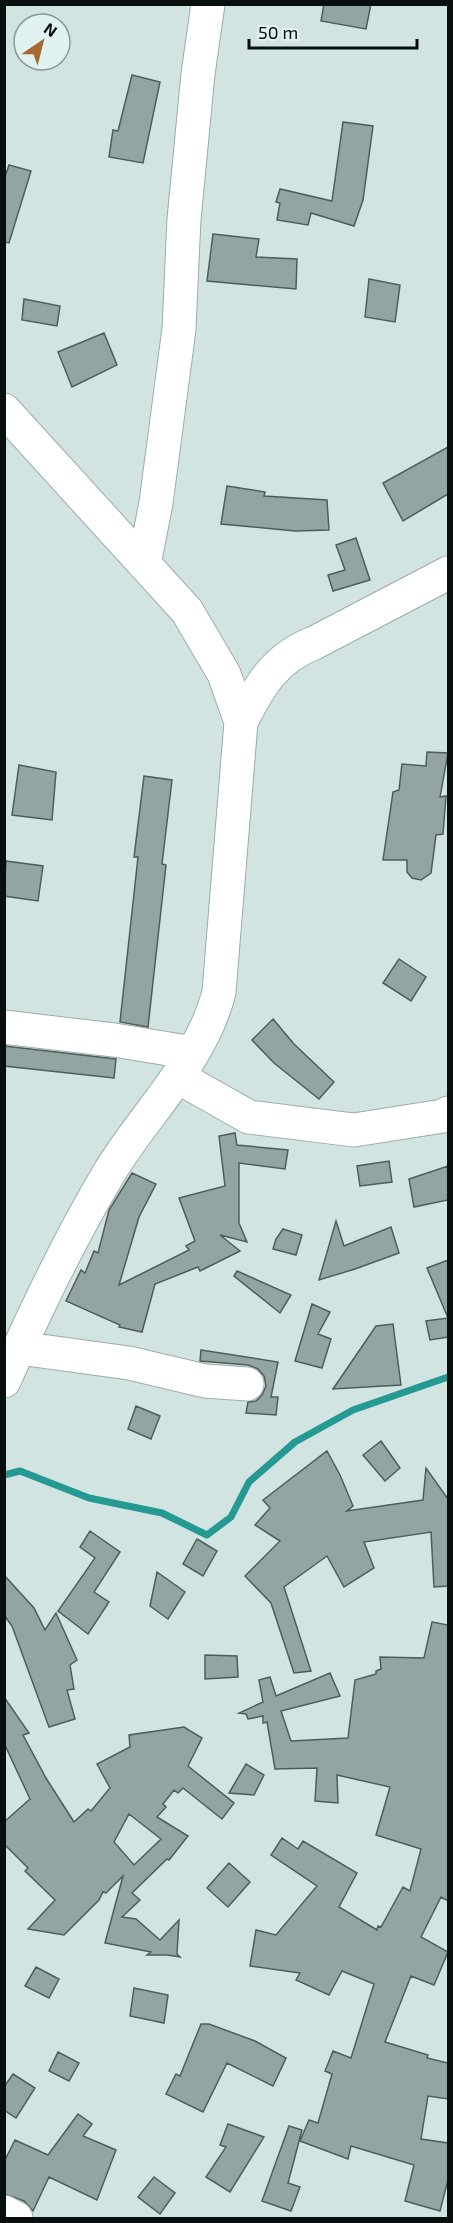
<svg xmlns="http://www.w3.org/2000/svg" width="453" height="2223" font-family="'Exo 2',sans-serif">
	<rect width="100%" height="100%" fill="#d2e4e2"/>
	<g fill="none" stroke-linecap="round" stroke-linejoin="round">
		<path stroke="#249a93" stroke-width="7" d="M4,1475L20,1471L89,1498L162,1513L207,1535L231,1517L249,1482L295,1442L353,1410L448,1377"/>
	</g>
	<path fill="#93a5a3" stroke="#4e5d5c" stroke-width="1.5" fill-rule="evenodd" d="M324,4H371L366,29L321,21Z
		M132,75L160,82L143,163L109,157L113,130L118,131Z
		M343,122L373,126L363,200L354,226L311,213L308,225L277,220L280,203L276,202L280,189L332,201Z
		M9,165L31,171L9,243L4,242V180Z
		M213,234L259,239L256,257L297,259L296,289L207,281Z
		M369,279L400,285L395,322L365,317Z
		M24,299L60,306L57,326L22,320Z
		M104,333L117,365L72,387L58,352Z
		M448,447V494L403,521L383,483Z
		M227,486L265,492L264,496L327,500L329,530L295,531L221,524Z
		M356,538L370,580L333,591L328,575L345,570L336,545Z
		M427,752L448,753L440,797L446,796L443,834L436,835L431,873L421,880L412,878L407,872V860H383L393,792L399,790L402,764L426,766Z
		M19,765L56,772L52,820L12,815Z
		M144,776L172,780L162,864L166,865L148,1027L120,1022L138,857H134Z
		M6,861L43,866L38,901L4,896Z
		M399,959L426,977L411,1001L383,983Z
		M273,1019L294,1044L334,1082L319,1099L274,1063L252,1040Z
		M4,1046L116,1059L114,1078L4,1066Z
		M235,1133L237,1145L288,1150L285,1169L239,1163V1223L247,1242L220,1235L240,1251L200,1271L198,1267L155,1284L142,1332L119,1327L120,1325L66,1301L81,1270L85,1273L94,1251L98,1253L109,1210L132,1173L156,1184L139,1217L119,1285L189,1250L186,1246L195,1241L179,1198L225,1186L219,1136Z
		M389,1161L392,1182L360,1186L357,1166Z
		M448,1166V1200L414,1207L409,1179Z
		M336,1221L344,1246L391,1227L399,1253L355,1269L319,1280Z
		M283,1229L302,1235L296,1255L273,1249L276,1239Z
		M448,1260V1318L427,1268Z
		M237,1271L291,1295L280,1313L234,1276Z
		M312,1304L330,1312L318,1334L331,1339L322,1368L295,1361Z
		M448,1318V1337L430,1340L426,1321Z
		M393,1324L401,1385L333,1389L376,1326Z
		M201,1350L278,1362L271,1397H278L276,1415L246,1413L248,1402L256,1401L262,1395L266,1386L264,1376L258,1369L248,1365L200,1361Z
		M136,1406L160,1416L151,1439L128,1429Z
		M381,1441L400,1468L385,1481L363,1455Z
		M327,1451L340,1475L353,1506L347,1511L423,1500L426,1468L448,1499V1586L434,1587L431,1532L364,1542L374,1568L344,1587L327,1556L284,1587L311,1671L294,1673L271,1603L245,1576L280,1541L255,1525L270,1508L263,1500Z
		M90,1531L120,1552L94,1592L109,1602L88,1634L58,1611L95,1558L80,1547Z
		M197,1539L217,1551L203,1576L183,1564Z
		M157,1572L185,1592L168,1619L150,1606Z
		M4,1575L34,1608L45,1630L56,1613L77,1660L70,1665L74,1689L67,1690L75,1719L49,1727L12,1626L4,1615Z
		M432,1622L448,1625V1901L441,1897L421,1937L448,1952L434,1985L411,1976L385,2042L428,2055L427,2058L448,2063V2099L428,2096L421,2139L448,2143V2180L440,2211L405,2201L414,2165L351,2146L348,2159L300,2141L309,2120L318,2123L332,2074L325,2071L333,2051L351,2058L374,1984L342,1971L329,1995L296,1980L300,1973L250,1966L256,1930L276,1935L317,1886L271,1855L282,1838L298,1849L303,1841L357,1873L339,1907L377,1930L378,1926L381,1927L403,1887L410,1891L421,1849L376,1835L390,1787L337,1775L338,1803L315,1801L317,1768L275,1769L267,1722L263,1723V1716L248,1719L246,1714L239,1713L263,1702L259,1680L270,1677L276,1696L330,1673L340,1696L281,1711L291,1741L348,1738L355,1680L376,1674V1671L381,1669L380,1657L424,1658Z
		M205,1655L237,1656L238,1677L205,1679Z
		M4,1697L29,1733L23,1735L46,1778L74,1822L88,1809L91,1811L110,1788L97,1764L130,1747L129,1735L184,1727L202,1738L188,1766L234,1803L222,1819L183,1788L178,1793L174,1790L163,1804L166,1807L157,1817L188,1836L169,1860L167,1859L132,1893L140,1900L122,1917L136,1919L160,1940L179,1920L177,1954L180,1957L167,1955H147L151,1952L105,1943L123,1876L106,1893L103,1892L99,1900L64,1935L28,1929L55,1900L25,1871L28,1868L4,1844V1822L30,1799L4,1743ZM129,1814L161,1839L134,1865L114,1842Z
		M246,1764L264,1775L254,1795L229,1793Z
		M229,1863L250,1882L228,1907L207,1888Z
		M36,1967L59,1979L49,1998L25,1986Z
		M134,1988L168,1995L164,2023L130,2016Z
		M201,2024H209L255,2041L286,2058L273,2086L227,2063L203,2112L166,2094L176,2074L180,2076Z
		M58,2052L79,2063L69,2081L49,2071Z
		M13,2074L35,2088L16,2118L4,2110V2087Z
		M78,2114L92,2124L83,2136L116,2150L97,2200L49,2177L33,2211L24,2201L4,2194V2162L15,2140L48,2155Z
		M228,2124L264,2137L230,2192L206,2177L226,2147L220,2145Z
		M289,2126L302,2130L288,2183L300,2187L291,2211L262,2201Z
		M154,2177L175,2193L160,2214L138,2197Z"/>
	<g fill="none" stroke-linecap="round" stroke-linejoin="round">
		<defs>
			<path id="minor" d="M4,410L187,611L224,674L241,722
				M144,564L156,503L179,329L184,219L198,74L208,4
				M4,1027L114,1040L193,1053
				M178,1077L249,1117L354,1130L443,1116L448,1113
				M19,1348L129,1363L205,1381L247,1384
				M4,1381C36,1310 69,1240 109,1173C145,1113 202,1061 219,992L241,722C259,686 275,658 314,643L448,573
				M4,2212L16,2218"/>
		</defs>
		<use href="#minor" stroke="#9badab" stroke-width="35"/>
		<use href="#minor" stroke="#fff" stroke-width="33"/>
	</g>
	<rect width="453" height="2223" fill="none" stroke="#090f0f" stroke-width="12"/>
	<g transform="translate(42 42) rotate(35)"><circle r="28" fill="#dff2f0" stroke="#899796" stroke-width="1.5"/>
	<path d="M0-4.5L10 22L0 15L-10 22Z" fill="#a86931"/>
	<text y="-9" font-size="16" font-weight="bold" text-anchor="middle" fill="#090f0f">N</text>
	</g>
	<path d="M249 39v9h168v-9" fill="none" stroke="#090f0f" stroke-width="3"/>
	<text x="258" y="39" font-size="18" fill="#090f0f" stroke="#dff2f0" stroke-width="4.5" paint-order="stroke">50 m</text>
</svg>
